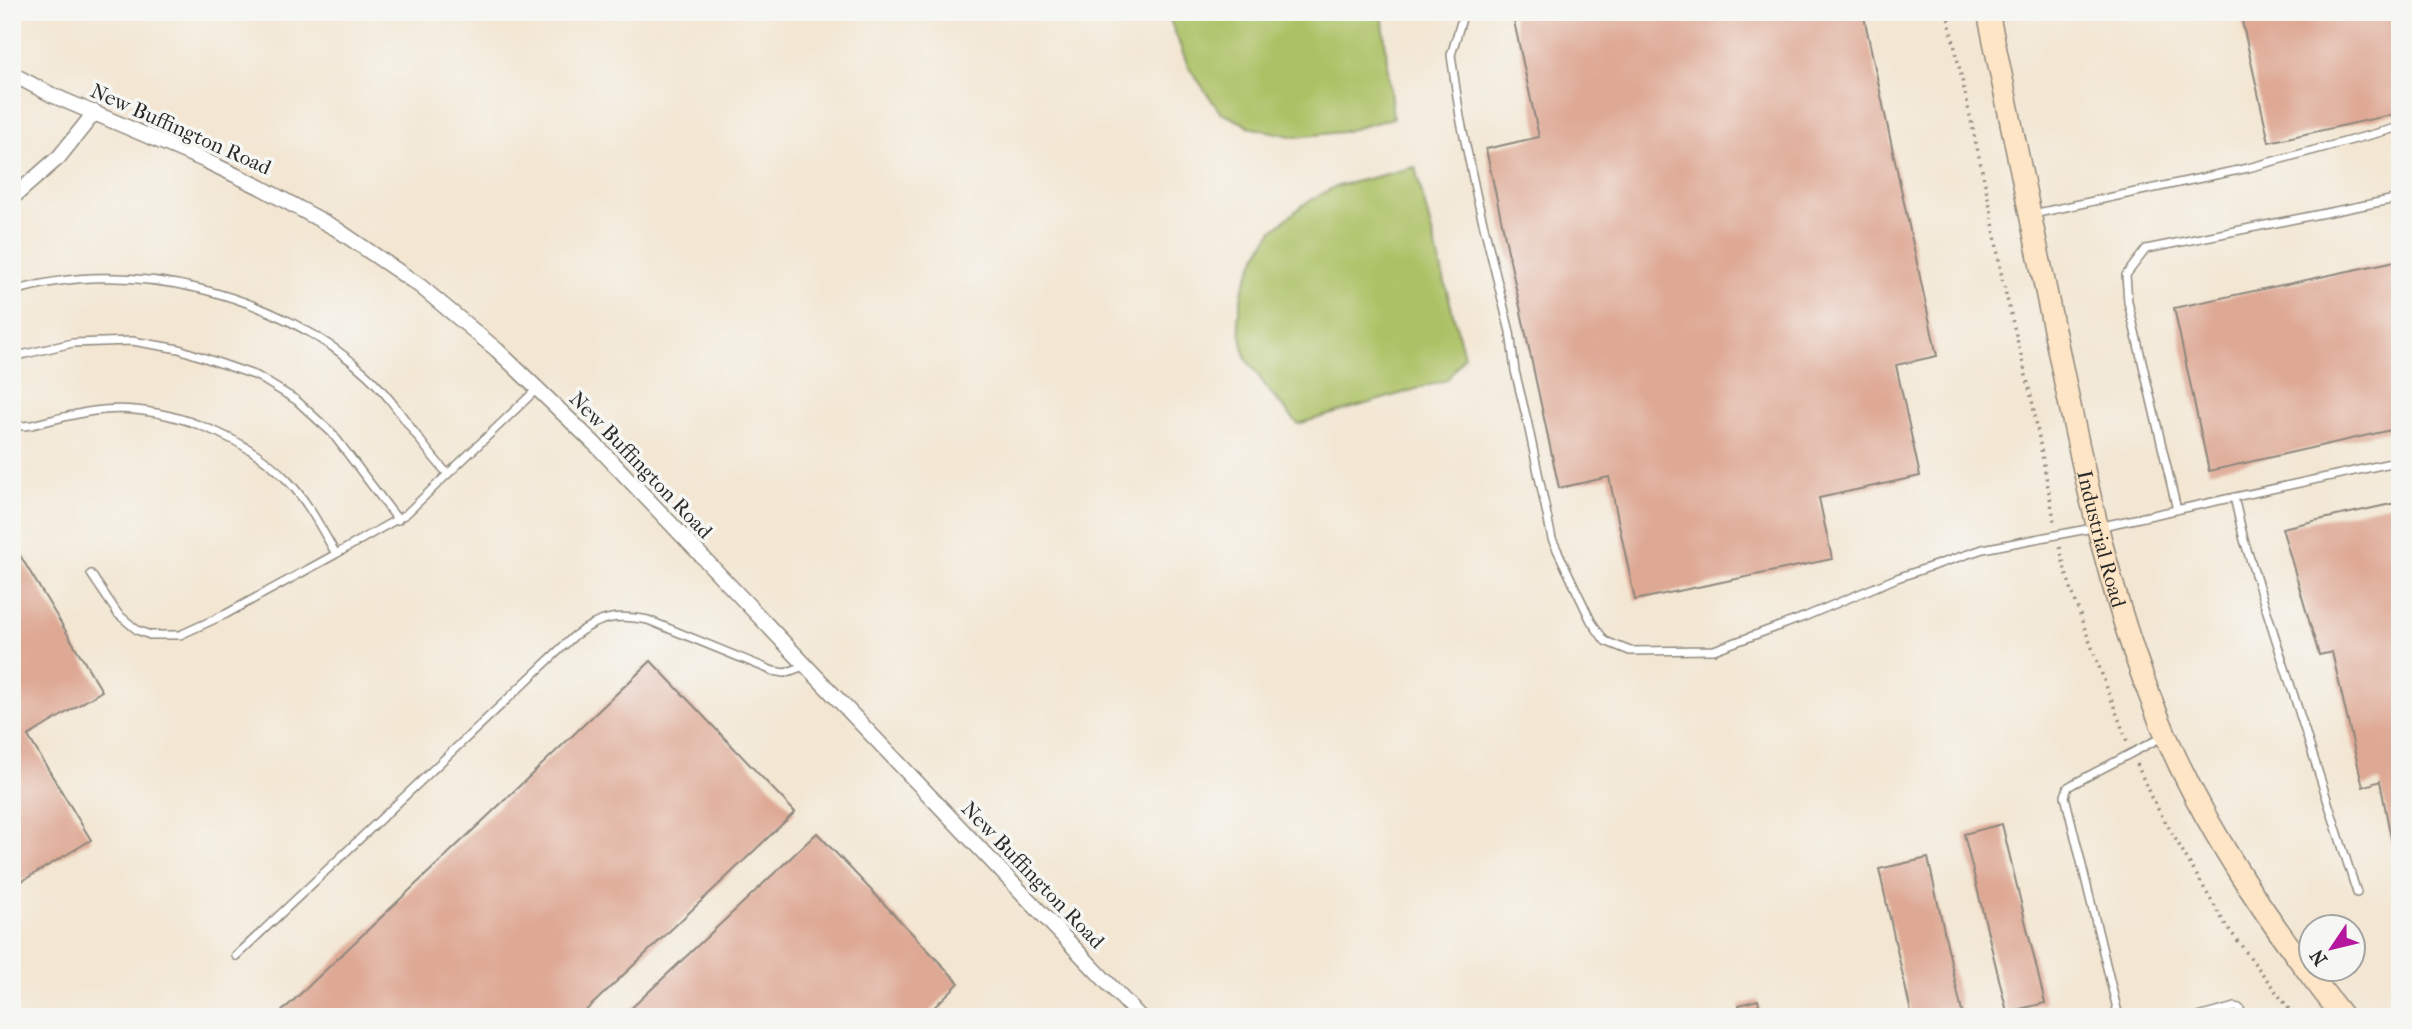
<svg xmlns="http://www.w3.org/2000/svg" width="2412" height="1029" font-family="'IM FELL French Canon',serif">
	<rect width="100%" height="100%" fill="#f6f6f2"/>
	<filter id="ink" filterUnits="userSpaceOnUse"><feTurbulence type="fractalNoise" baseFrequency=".0143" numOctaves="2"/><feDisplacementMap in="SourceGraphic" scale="14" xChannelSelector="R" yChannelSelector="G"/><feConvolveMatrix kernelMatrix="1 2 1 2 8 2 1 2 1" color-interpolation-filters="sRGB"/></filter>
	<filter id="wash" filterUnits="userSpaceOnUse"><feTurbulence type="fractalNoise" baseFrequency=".00686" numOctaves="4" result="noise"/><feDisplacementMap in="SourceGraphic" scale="28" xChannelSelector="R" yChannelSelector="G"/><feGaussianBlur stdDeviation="1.57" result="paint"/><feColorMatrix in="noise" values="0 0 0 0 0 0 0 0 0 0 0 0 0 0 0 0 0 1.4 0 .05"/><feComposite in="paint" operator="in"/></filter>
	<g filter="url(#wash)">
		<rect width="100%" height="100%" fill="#f3e6d2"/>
		<path fill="#acc165" stroke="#6c7648" stroke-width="2" d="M1167,12H1382L1393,118L1342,132L1296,137L1253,128L1220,112L1188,66Z
			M1415,167L1464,356L1447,380L1298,424L1270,392L1245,357L1238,318L1243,288L1258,253L1273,230L1303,205L1334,187Z"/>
		<g id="blocks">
			<path fill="#dea994" d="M1512,12H1863L1937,356L1896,365L1920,476L1819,498L1832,559L1635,600L1609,477L1559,488L1486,149L1539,137Z
				M2240,12H2394L2400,38V113L2269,142Z
				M2400,260V428L2209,471L2174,308Z
				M2400,502V875H2398L2380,781L2363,787L2332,652L2319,655L2282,528Z
				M12,542L102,691L28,736L91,840L12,887Z
				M651,661L795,812L579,1017H276Z
				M2002,824L2045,1003L2007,1012L1964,834Z
				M817,833L959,983L924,1017H622Z
				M1928,858L1963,1017H1912L1879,869Z
				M1758,1000L1762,1017H1742L1739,1005Z"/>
		</g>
	</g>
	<g filter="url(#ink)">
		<use href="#blocks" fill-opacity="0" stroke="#8f887e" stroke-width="2"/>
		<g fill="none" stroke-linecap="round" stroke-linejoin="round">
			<defs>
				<path id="lane" d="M1464,12L1451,55L1460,117L1477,198L1510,332L1515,371L1527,420L1552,539L1591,621L1605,641L1630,651L1714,650L1804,617L1897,578L1983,549L2098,527L2400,461
					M2033,214L2248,168L2400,127
					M12,292C127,255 280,293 367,375C399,405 418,443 448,474
					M12,357L73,343L132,341L179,349L257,376L296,400L332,433L398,520
					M12,424L23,426L32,425C52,420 73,414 94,411C159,402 245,434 289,482C308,502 322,530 336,554L406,514L537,389
					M2234,497L2244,540L2357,893
					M2177,510L2128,302L2126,275L2146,249L2400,198
					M91,574L118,614L137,630L150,635H180L226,614L336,554
					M236,956L574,636C600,617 615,614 648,620L773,671L785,673L804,666
					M2119,1017L2065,796L2068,787L2073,784L2164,736
					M2198,1017L2235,1007L2239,1008L2245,1017"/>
				<path id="street" d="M12,74L52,95L204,160L260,187L335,228L420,286L497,350L598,447L1140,1017
					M12,198L59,157L95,112"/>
				<g id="secondary">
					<path id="s1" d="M1988,12C2012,129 2036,246 2061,363C2087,489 2115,619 2167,738C2211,839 2275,931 2343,1017"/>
				</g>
			</defs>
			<use href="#lane" stroke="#8f887e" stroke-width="10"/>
			<use href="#street" stroke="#8f887e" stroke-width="17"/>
			<use href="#secondary" stroke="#8f887e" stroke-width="24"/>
			<path stroke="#8f887e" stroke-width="3.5" stroke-dasharray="2 5" stroke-linecap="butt" d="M1947,12L1991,211L2002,278L2032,400L2055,525
				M2060,547L2065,570L2082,621L2128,744
				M2137,764L2151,797L2225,924L2295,1017"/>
			<use href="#lane" stroke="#fff" stroke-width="7"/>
			<use href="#street" stroke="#fff" stroke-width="14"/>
			<use href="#secondary" stroke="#fde5c5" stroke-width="21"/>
		</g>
	</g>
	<g text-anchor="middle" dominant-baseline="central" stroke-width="7" stroke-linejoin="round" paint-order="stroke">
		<g font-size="21" fill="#2b2b2b" stroke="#f6f6f2">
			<text transform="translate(181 129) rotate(24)">New Buffington Road</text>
			<text transform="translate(641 465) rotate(46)">New Buffington Road</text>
			<text stroke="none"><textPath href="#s1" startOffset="539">Industrial Road</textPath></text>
			<text transform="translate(1033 875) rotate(46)">New Buffington Road</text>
		</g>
	</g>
	<rect width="2412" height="1029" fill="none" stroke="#f6f6f2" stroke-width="42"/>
	<g transform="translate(2332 948) rotate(235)"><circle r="33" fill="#f6f6f2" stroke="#a5a5a2" stroke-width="2"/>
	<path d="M0-5L12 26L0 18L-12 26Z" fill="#b5179e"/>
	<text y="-10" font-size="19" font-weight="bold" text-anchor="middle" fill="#2b2b2b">N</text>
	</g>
</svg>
